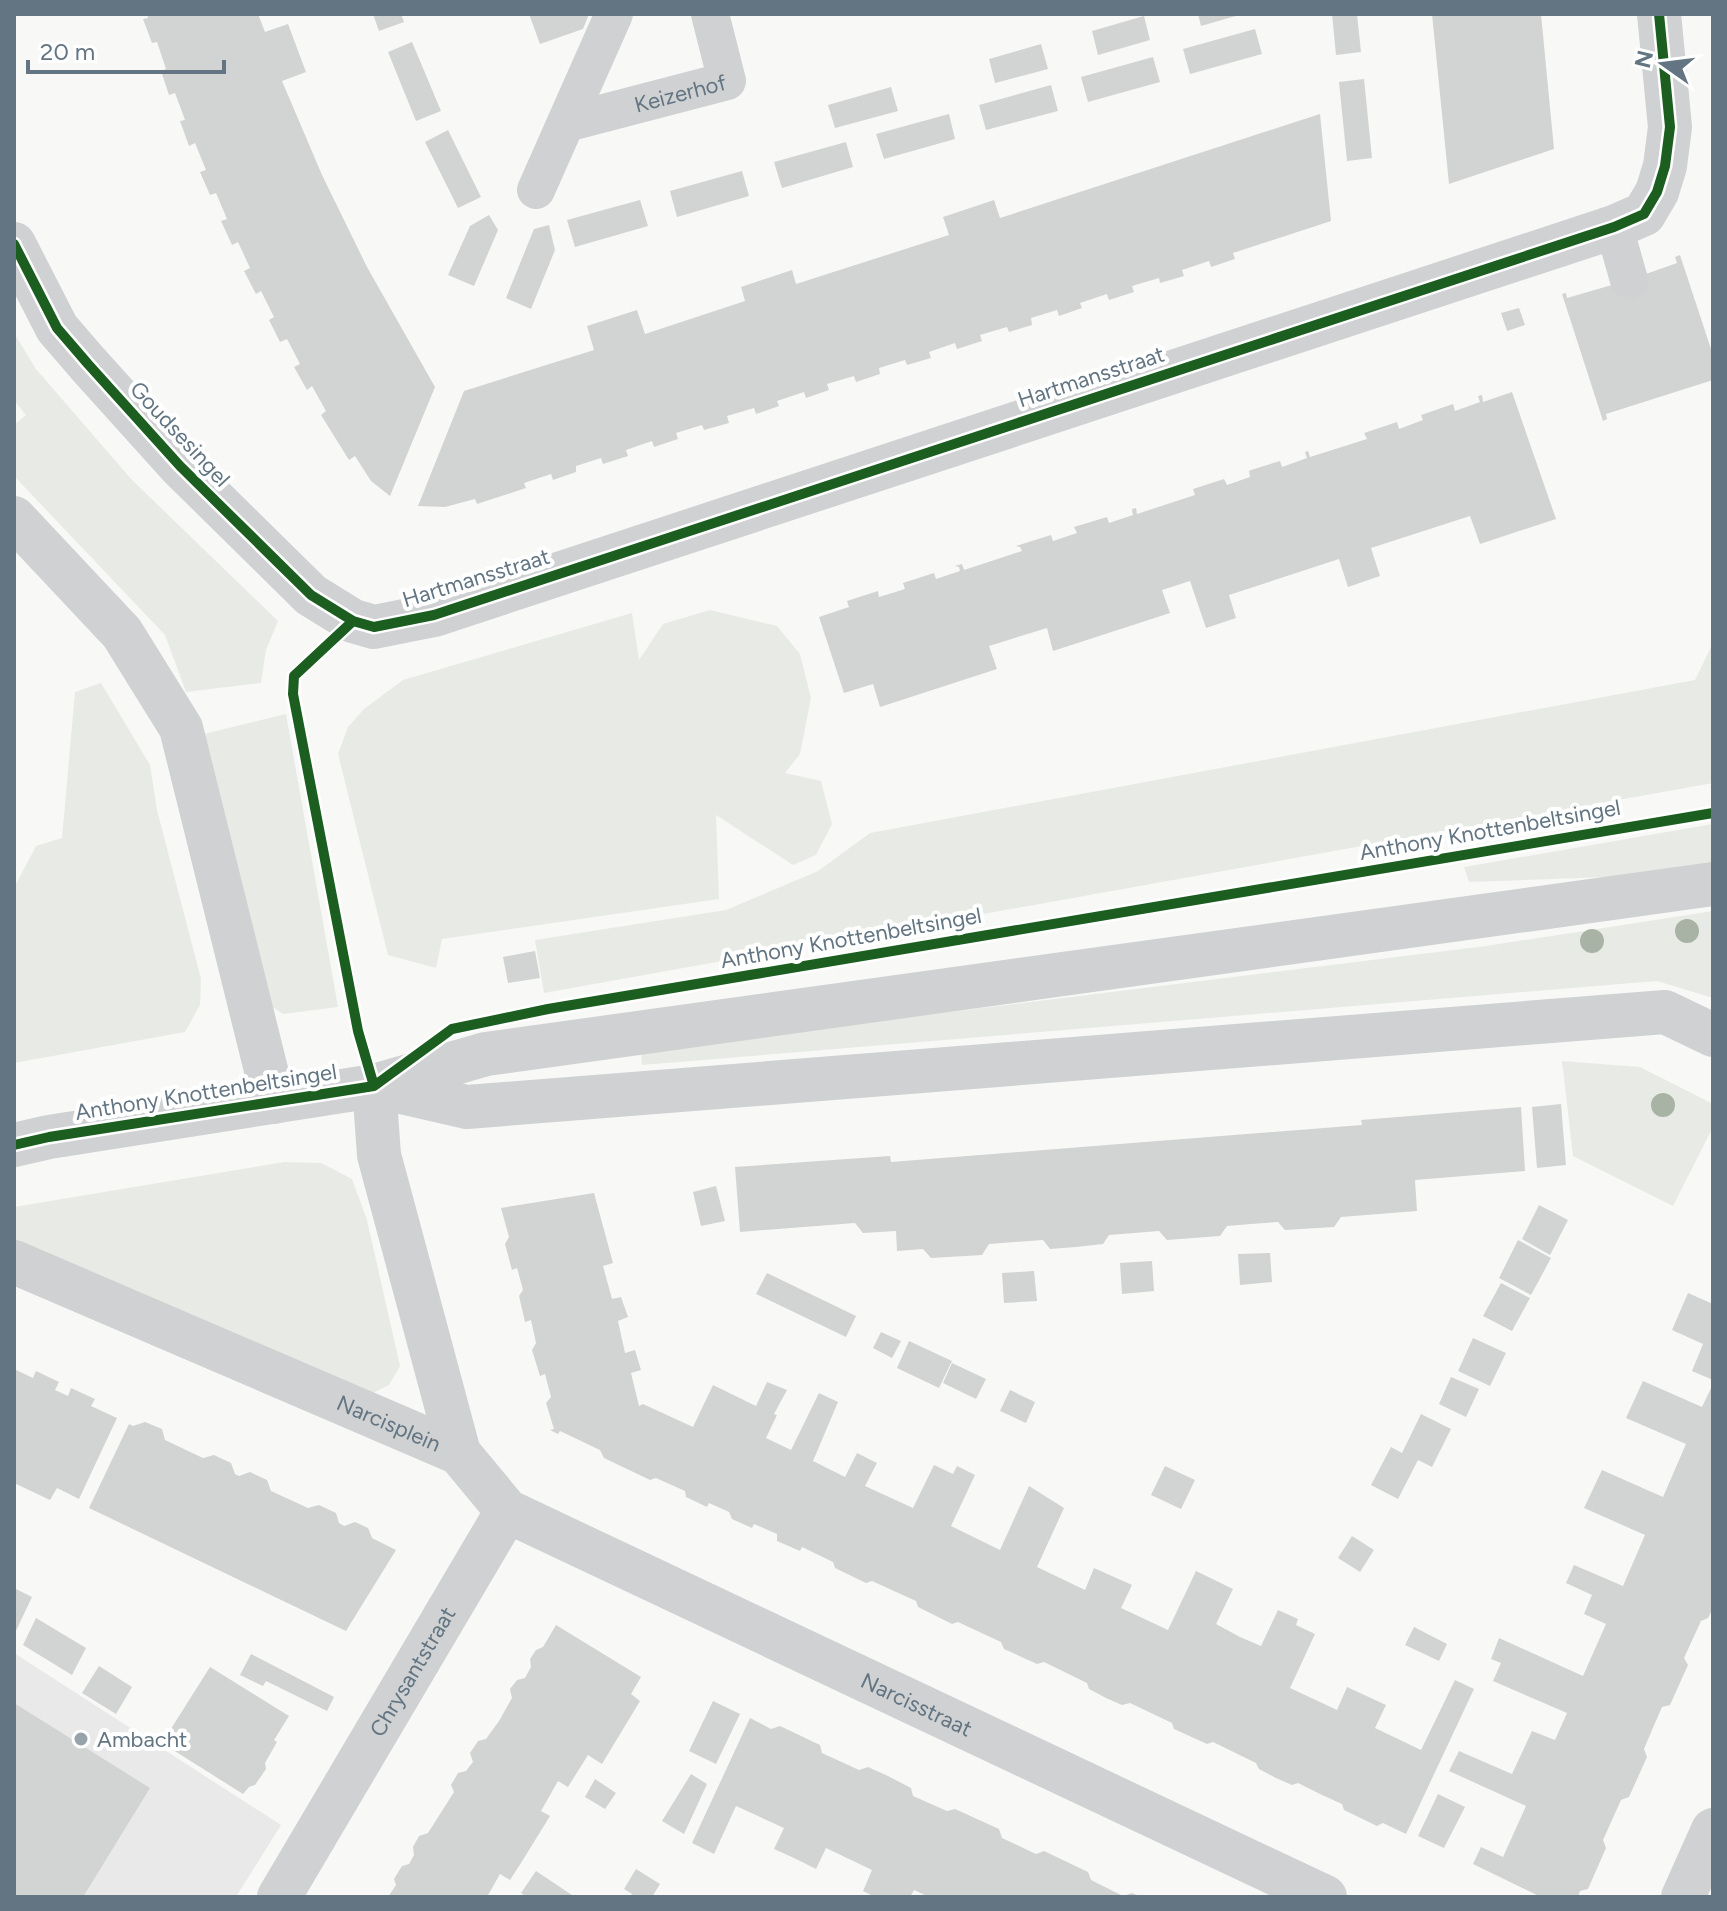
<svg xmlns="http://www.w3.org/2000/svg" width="1727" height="1911" font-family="Figtree,sans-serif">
	<rect width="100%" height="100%" fill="#f8f8f7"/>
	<path fill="#e8e9e8" d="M14,1653L281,1825L236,1897H14Z"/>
	<path fill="#e8ebe5" d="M14,333L36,369L132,480L278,621L266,650L261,683L186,692L165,635L14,476V425L26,415L14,400Z
		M710,610L777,626L800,654L811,698L800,754L785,773L821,781L832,824L816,855L793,865L716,815L719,899L442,939L436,968L388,955L338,754L348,727L364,709L403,680L632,613L639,660L663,624Z
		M1713,643V783L544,993L535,940L726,910L818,871L870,833L1695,680Z
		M101,683L150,765L157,810L201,979L200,1005L185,1032L14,1063V888L36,846L62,838L75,692Z
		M286,714L338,1007L283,1014L253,994L200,735Z
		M1713,824V869L1638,876L1469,882L1464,867Z
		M1713,911V998L1657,981L642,1065L641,1050L1486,946Z
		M1562,1061L1640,1067L1713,1104V1127L1673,1206L1573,1156Z
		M284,1162L321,1163L352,1179L367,1220L400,1366L389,1385L371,1394L14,1255V1207Z"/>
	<path fill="#d2d3d3" d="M147,14H258L265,32L288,24L306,72L282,81L322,175L367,267L435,387L390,496L371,481L355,456L349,460L321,415L326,411L312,386L307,390L294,367L300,364L287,339L280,342L269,320L274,317L261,291L256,294L244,271L250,268L238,242L232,245L221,221L227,219L216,193L210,195L200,172L206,170L195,143L189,146L180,121L185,120L175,93L169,95L161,71L166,69L157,42L152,43L143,19L148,18Z
		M373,14H401L404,22L379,31Z
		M529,14H589L583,29L540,44Z
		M1198,14H1239V15L1201,26Z
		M1332,14H1357L1361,52L1336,55Z
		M1432,14H1541L1554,149L1449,184Z
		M1144,16L1150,40L1098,55L1092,31Z
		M1255,29L1262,54L1190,74L1183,49Z
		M412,42L441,111L416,121L388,52Z
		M1041,44L1048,69L995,83L989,59Z
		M1153,57L1160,82L1088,102L1081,77Z
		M1364,79L1372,158L1347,161L1339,82Z
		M1051,85L1058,111L986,130L979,105Z
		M891,87L898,111L835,128L828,105Z
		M949,114L955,139L884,159L876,134Z
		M1320,114L1331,221L1233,253L1235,259L1211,267L1209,261L1182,270L1184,276L1160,283L1159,278L1132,286L1134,292L1109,300L1107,294L1080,303L1082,308L1059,316L1057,310L1031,318L1032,325L1009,332L1007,327L980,335L982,341L957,349L955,343L929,352L931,358L907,365L905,360L879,368L880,374L856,382L854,376L827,384L829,390L806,398L804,392L777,401L779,406L756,414L754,408L727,416L729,423L704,430L702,425L676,433L678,439L654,447L652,441L626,450L628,456L603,464L601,458L576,466V472L553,480L551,474L524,483L526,488L477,504L475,499L445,507L418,506L464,391L594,350L587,326L637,310L645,334L745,301L741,287L792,270L796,284L949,235L943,217L994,200L1000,218Z
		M448,130L481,197L458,208L425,142Z
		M846,142L853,167L782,188L774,162Z
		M742,171L749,196L677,217L670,191Z
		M640,200L648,226L575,247L567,220Z
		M489,215L498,230L474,286L448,275L470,226Z
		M549,225L555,250L531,309L506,298L534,229Z
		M1680,255L1713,355V380L1606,414L1607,419L1603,421L1562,294L1566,293L1567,298L1629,280L1677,263L1675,257Z
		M1519,308L1525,325L1507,331L1501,313Z
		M1512,392L1556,519L1480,544L1470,516L1371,548L1380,576L1348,587L1339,559L1229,595L1236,618L1206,628L1190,581L1162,590L1170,613L1053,651L1047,628L989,646L997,669L880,707L873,684L844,693L819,617L849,607L847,601L878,591L879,597L905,589L903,583L934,573L936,579L960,571L959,567L955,566L962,564L964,570L1022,551L1020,547L1016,546L1051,535L1053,541L1077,533L1074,527L1107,517L1109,523L1133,515L1132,509L1136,508L1137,514L1195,495L1193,489L1224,479L1227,485L1250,477L1249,471L1251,470L1280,461L1282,467L1307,458L1305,452L1308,451L1310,457L1367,439L1364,433L1397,422L1399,429L1423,420L1421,415L1453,404L1455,411L1480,402L1478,396L1482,395L1483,402Z
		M535,951L540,978L508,983L503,957Z
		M1561,1104L1566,1165L1537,1168L1532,1107Z
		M1521,1107L1525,1171L1415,1180L1417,1211L1341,1217L1334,1227L1285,1230L1278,1222L1251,1224L1227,1226L1220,1236L1167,1240L1159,1231L1109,1235L1103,1244L1076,1247L1050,1249L1043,1240L989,1244L982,1255L931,1258L923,1249L897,1251L896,1231L863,1233L855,1223L740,1232L735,1167L890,1156L891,1162L1069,1148L1362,1125L1361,1120Z
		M716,1186L725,1221L701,1226L693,1192Z
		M594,1193L613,1263L603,1266L612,1299L621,1297L628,1317L618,1321L625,1353L635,1350L641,1370L631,1373L639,1406L643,1404L693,1427L713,1385L756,1406L767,1382L787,1390L774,1414L777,1415L766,1438L791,1450L819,1393L838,1402L813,1461L845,1477L857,1453L877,1463L865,1486L913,1508L934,1465L953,1474L957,1466L975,1475L951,1526L1000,1550L1029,1486L1064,1508L1037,1567L1085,1590L1094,1568L1132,1585L1121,1608L1168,1630L1196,1571L1233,1589L1216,1624L1240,1637L1261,1646L1278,1610L1298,1619L1296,1625L1315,1634L1290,1688L1337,1710L1347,1687L1386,1705L1375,1728L1421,1750L1455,1680L1474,1689L1406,1834L1383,1823L1377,1826L1344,1810L1342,1804L1320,1794L1298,1783L1292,1785L1276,1778L1259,1769L1256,1763L1213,1742L1207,1744L1174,1729L1172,1723L1130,1703L1122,1705L1106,1698L1089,1689L1087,1683L1044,1662L1037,1664L1004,1649L1001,1642L958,1622L952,1624L918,1607L916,1601L872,1581L866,1583L835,1568L833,1562L802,1547L800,1551L777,1541V1534L754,1524L752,1528L732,1519L729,1512L709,1503L707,1507L686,1497L685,1491L656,1478L650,1480L604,1458L600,1450L560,1431L558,1434L550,1430L554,1429L546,1403L551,1397L545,1374L540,1376L532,1350L536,1343L531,1320L525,1322L519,1296L523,1290L517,1268L512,1270L505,1244L509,1237L501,1208Z
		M1539,1205L1568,1220L1550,1255L1522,1239Z
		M1518,1240L1551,1258L1531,1295L1499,1278Z
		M1270,1253L1272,1282L1240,1285L1238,1254Z
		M1152,1261L1154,1291L1122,1294L1120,1263Z
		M1034,1271L1037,1301L1004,1303L1002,1273Z
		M767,1273L856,1316L846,1337L756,1294Z
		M1501,1283L1530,1298L1512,1331L1483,1316Z
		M1688,1293L1713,1304V1380L1692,1371L1703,1344L1672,1330Z
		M881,1332L901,1341L892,1358L873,1348Z
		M1473,1338L1506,1353L1490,1386L1458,1371Z
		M909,1341L952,1361L939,1388L897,1368Z
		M952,1363L986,1379L976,1399L943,1383Z
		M14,1369L33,1378L36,1371L59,1382L55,1390L68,1396L71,1388L95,1399L91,1406L117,1418L79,1499L57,1488L50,1500L14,1483Z
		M1451,1377L1479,1389L1466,1417L1439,1404Z
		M1643,1381L1702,1407L1713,1384V1608L1708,1618L1701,1621L1684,1658L1688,1665L1670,1705L1662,1707L1652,1730L1644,1749L1647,1757L1629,1797L1621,1800L1603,1840L1606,1848L1588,1889L1580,1891L1578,1897H1541L1473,1864L1481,1847L1503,1857L1526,1806L1449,1771L1459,1751L1512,1774L1532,1731L1555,1740L1567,1713L1493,1681L1501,1663L1491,1659L1499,1638L1583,1676L1606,1624L1584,1614L1592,1595L1566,1583L1574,1565L1623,1586L1645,1535L1584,1508L1602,1470L1663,1497L1686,1444L1626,1418Z
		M1010,1390L1035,1402L1026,1423L1000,1411Z
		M1421,1414L1451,1429L1432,1467L1418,1460L1398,1499L1371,1485L1391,1447L1402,1453Z
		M145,1422L162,1429L165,1440L203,1458L214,1455L231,1463L235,1474L239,1476L250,1472L267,1480L271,1491L308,1508L319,1505L336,1513L339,1523L344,1526L355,1522L368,1528L372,1538L396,1550L346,1631L89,1508L129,1424L133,1426Z
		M1165,1466L1195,1480L1181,1509L1151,1495Z
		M1352,1536L1374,1550L1360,1572L1338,1558Z
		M14,1588L32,1597L14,1635Z
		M36,1618L86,1648L72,1675L23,1645Z
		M556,1625L641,1677L631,1694L640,1701L602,1764L588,1755L568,1787L558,1781L541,1811L550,1816L521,1863L510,1880L500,1874L487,1897H388L396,1885L394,1879L402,1866L409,1864L414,1855L413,1847L419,1836L428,1833L454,1792L451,1785L458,1773L466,1771L473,1762L470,1753L478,1741L486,1739L499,1721L512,1698L510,1689L517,1680L525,1678L531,1667L530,1659L536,1650L543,1647Z
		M1414,1627L1447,1644L1439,1661L1405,1645Z
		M251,1654L334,1697L327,1711L266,1681L263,1686L240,1675Z
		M99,1666L132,1687L116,1714L82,1693Z
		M210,1667L289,1716L274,1740L277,1742L265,1763L266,1769L255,1785L249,1787L243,1794L162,1743Z
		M713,1701L740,1714L716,1764L689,1751Z
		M14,1703L150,1788L83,1897H14Z
		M750,1718L771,1729L780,1726L820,1745L822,1753L859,1770L868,1767L888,1776L911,1788L913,1796L947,1811L955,1809L999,1829L1002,1838L1036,1854L1044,1851L1088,1872L1091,1880L1123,1896L1132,1893L1141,1897H929L914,1890L910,1897H875L863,1891L872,1870L826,1848L816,1869L794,1858L774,1849L784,1828L736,1806L714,1854L692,1843Z
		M691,1774L707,1784L684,1834L662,1821Z
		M595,1779L616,1793L605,1809L585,1797Z
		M1438,1794L1465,1807L1444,1848L1418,1836Z
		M636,1869L660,1884L652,1897H630L632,1894L624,1889Z
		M536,1871L575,1897H527L521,1893Z"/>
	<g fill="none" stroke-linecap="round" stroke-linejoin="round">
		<g stroke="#cfd1d2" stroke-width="38">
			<path id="s1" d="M566,123L727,81L710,14"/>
			<path d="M536,190L614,14"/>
			<path d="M1614,227L1629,280"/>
		</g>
		<g stroke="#cfd1d2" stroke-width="44">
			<path d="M14,244L57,328L88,364L180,466L311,595L353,621L374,627L434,615L1614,227L1644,214L1657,192L1665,166L1670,127L1659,14"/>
			<path d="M14,518L122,633L181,728L274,1102"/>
			<path id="s2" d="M374,1086L379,1155L459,1453L507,1511L1325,1897"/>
			<path d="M380,1087L467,1107L1665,1012L1713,1035"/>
			<path d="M14,1145L49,1137L374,1086L486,1054L1713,884"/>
			<path id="s3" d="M14,1262L459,1453"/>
			<path id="s4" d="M279,1897L507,1511"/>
			<path d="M1683,1897L1713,1830"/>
		</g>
		<defs>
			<path id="cycleway" d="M14,244L57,328L88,364L180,466L311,595L353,621L374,627L434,615L1614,227L1644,214L1657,192L1665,166L1670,127L1659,14
				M353,621L294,676L293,694L358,1031L374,1086
				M14,1145L49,1137L374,1086L452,1029L548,1009L1713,813"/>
		</defs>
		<use href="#cycleway" stroke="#fff" stroke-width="15"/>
		<use href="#cycleway" stroke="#1b5e20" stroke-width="10"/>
	</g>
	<g fill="#a8b3a5">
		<circle cx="1687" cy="931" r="12"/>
		<circle cx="1592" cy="941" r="12"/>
		<circle cx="1663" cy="1105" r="12"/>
	</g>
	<circle fill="#97a3ab" stroke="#fff" stroke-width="3" cx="81" cy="1739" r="8"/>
	<g text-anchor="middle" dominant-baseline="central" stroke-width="8" stroke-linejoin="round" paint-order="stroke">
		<g font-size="22" fill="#637582" stroke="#fff">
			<text stroke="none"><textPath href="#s1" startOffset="118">Keizerhof</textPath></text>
			<text transform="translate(1091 377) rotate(-18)">Hartmansstraat</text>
			<text transform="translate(180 434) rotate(47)">Goudsesingel</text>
			<text transform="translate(476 578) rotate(-17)">Hartmansstraat</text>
			<text transform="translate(1490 830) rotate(-10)">Anthony Knottenbeltsingel</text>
			<text transform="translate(851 938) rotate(-10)">Anthony Knottenbeltsingel</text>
			<text transform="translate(206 1092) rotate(-9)">Anthony Knottenbeltsingel</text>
			<text stroke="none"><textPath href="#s3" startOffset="408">Narcisplein</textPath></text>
			<text stroke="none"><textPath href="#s4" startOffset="262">Chrysantstraat</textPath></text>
			<text stroke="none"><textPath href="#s2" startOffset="906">Narcisstraat</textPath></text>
		</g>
		<g font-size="22" fill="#637582" stroke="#fff" text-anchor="start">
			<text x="97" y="1739">Ambacht</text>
		</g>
	</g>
	<rect width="1727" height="1911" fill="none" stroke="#637582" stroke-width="32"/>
	<g transform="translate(1663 64) rotate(284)" stroke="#ffffff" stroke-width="6" paint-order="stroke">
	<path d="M0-6L14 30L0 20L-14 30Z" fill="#637582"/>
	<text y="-12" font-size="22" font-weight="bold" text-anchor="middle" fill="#637582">N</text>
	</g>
	<path d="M28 60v12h196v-12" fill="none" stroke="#637582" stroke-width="4"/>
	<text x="40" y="60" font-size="24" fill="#637582" stroke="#ffffff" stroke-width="6" paint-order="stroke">20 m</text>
</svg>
